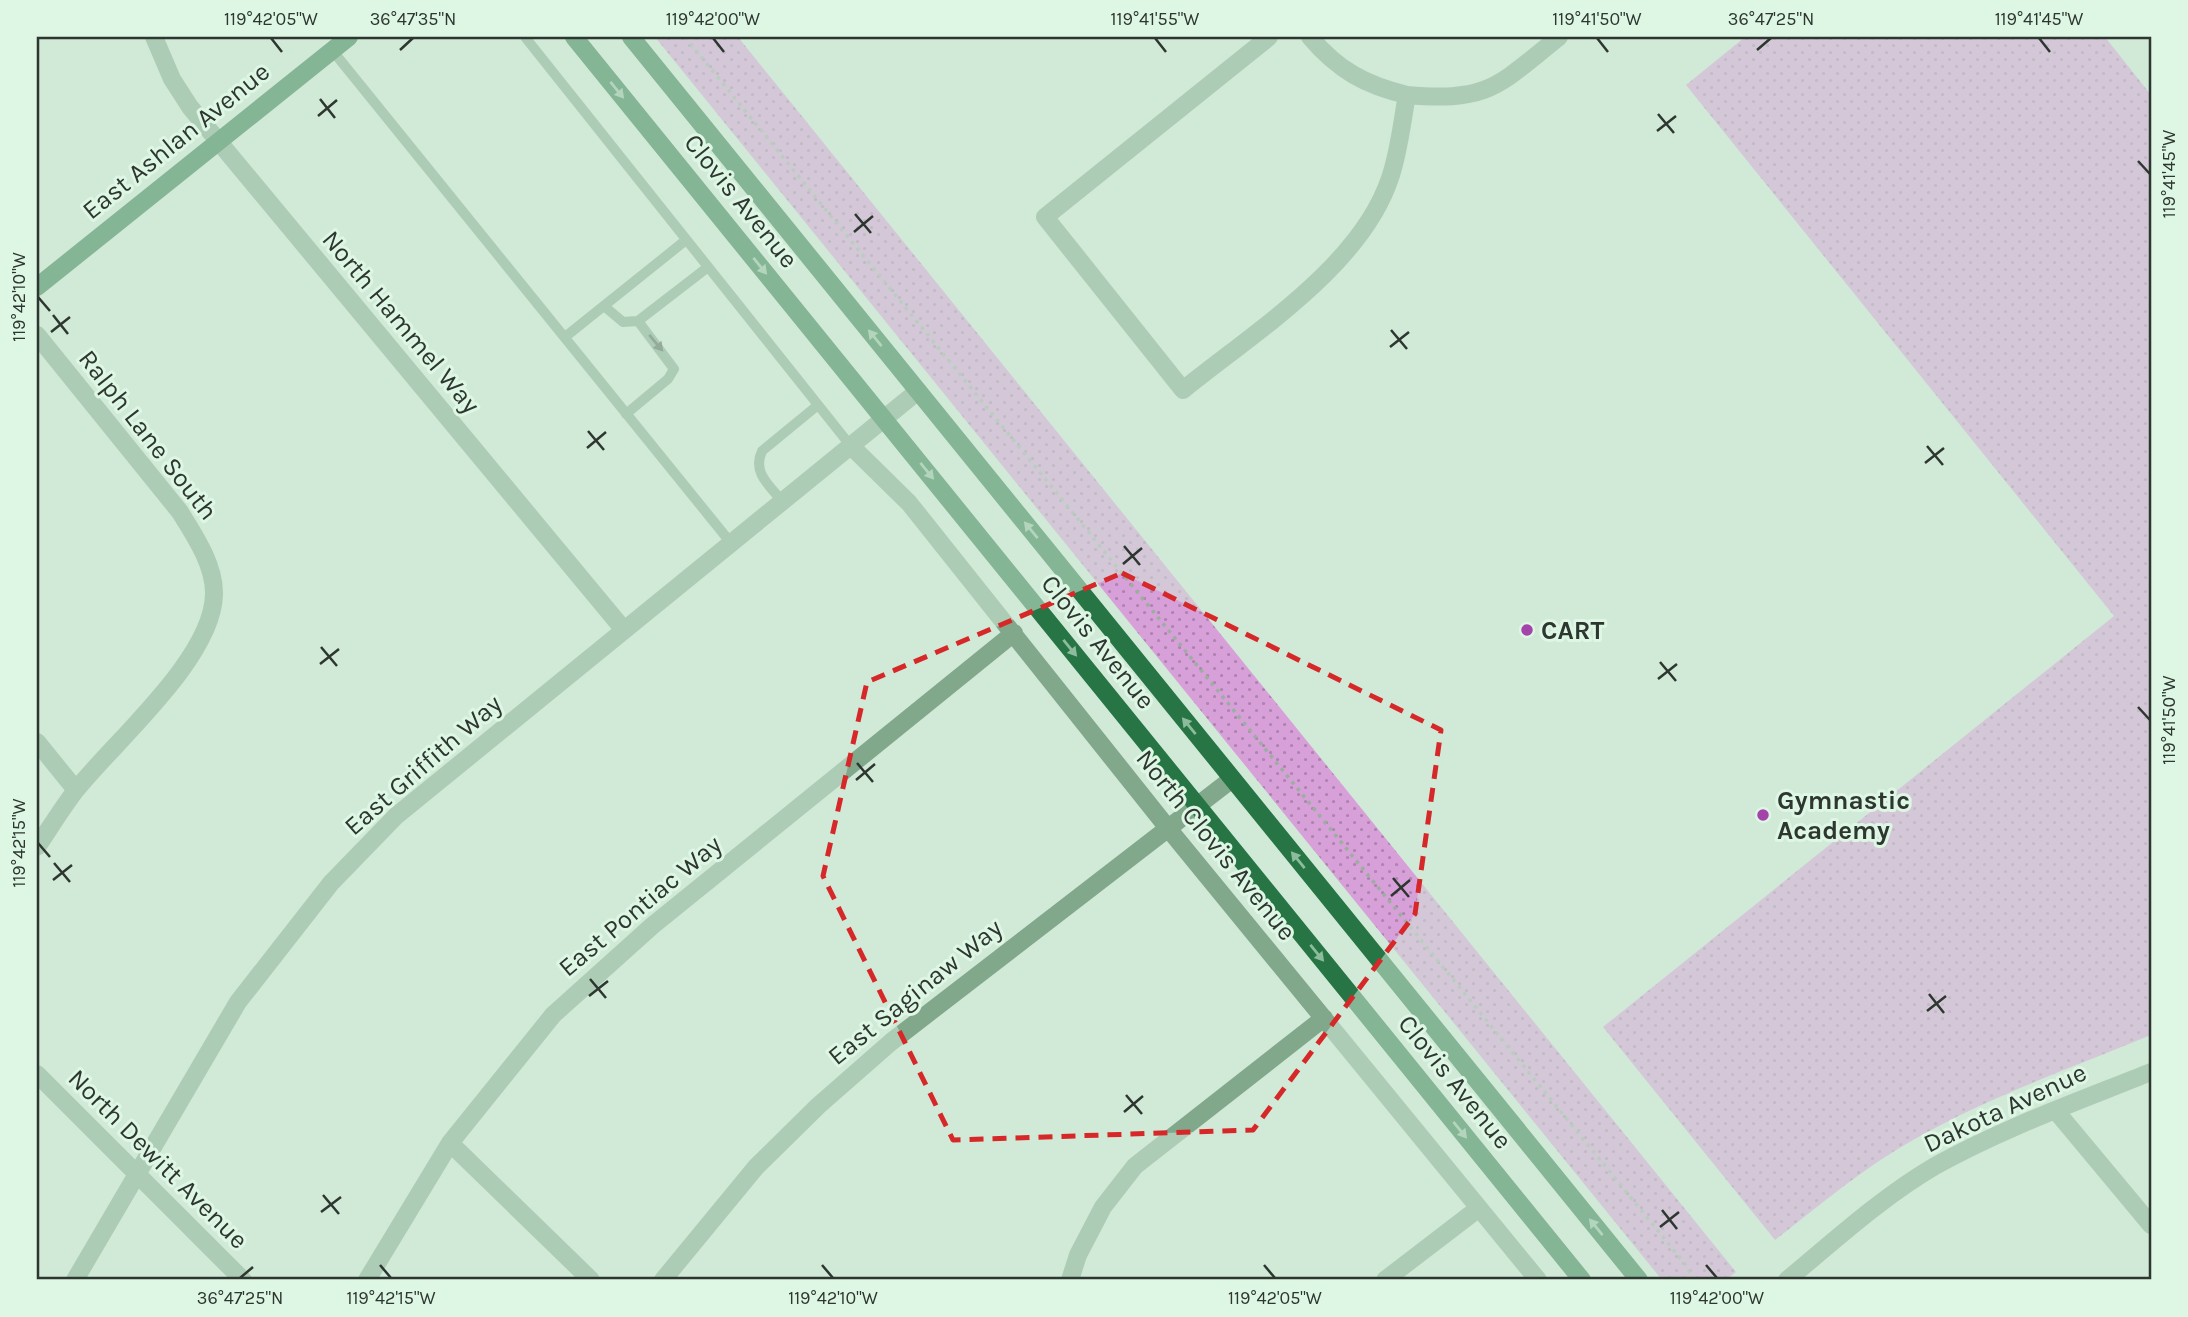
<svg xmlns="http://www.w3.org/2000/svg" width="2188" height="1317" font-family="Karla,sans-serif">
	<defs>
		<pattern id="grass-dots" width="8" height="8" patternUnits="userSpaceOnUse" patternTransform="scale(1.75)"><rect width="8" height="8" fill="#d7a0d9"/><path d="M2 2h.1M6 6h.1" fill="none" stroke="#af83b0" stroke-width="1.8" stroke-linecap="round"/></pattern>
	</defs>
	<rect width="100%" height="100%" fill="#d1e9d7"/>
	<path fill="url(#grass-dots)" d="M655,37H738L1736,1272L1726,1280H1662Z
		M1745,37H2105L2151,95V1035C2071,1068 1988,1097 1913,1140C1863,1168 1820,1205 1775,1240L1603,1027L2114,616L1686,85Z"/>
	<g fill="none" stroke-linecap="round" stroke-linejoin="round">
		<path stroke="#9baea0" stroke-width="3.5" stroke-dasharray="3.5 5" stroke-linecap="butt" d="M685,37L1685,1264L1694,1280"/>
		<path stroke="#82a88c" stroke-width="10" d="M525,37L850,445
			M332,50L731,543
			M604,306L623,322L638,321
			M565,337L686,240
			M626,414L668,379L674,369L638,321L708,267
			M782,501C769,485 752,472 762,451L818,405"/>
		<path stroke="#82a88c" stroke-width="18" d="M154,37L172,79L190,107L624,630
			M1269,37L1045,217L1183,390C1253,333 1361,266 1390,178C1399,152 1402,122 1407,95C1490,102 1497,86 1559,37
			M1310,37C1338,70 1365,85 1407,95
			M37,335L180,512C195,536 215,566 214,595C212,659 116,740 76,790C62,808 50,828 37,847
			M850,445L909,503L1167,827L1538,1280
			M37,742L76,790
			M37,1074L243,1280
			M2056,1111L2151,1225
			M450,1143L591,1280
			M75,1280L238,1002L331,883L396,816L918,391
			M367,1280L450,1143L553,1015L652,926L1014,633
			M663,1280L756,1167L818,1106L891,1042L1232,779
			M1070,1280L1078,1255L1103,1207L1135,1166L1324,1018
			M1385,1280L1479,1208
			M1787,1280C1834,1241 1882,1197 1935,1166C2003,1128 2079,1101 2151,1072"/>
		<path stroke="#277544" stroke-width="18" d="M574,37L1582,1280
			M631,37L1639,1280
			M37,287L349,37"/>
	</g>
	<defs><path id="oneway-solid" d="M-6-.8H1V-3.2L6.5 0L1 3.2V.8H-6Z" transform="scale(1.75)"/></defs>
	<g fill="#8cbc9c">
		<use href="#oneway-solid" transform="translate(617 90) rotate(51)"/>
		<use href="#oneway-solid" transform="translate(760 266) rotate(51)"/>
		<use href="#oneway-solid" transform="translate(875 338) rotate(-129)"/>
		<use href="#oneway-solid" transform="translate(927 471) rotate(51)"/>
		<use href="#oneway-solid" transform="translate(1031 530) rotate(-129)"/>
		<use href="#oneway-solid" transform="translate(1070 648) rotate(51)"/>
		<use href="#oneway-solid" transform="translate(1189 726) rotate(-129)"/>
		<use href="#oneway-solid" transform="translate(1298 860) rotate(-129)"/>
		<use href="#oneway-solid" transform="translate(1317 953) rotate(51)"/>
		<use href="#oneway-solid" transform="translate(1460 1130) rotate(51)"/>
		<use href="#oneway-solid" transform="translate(1596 1227) rotate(-129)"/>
	</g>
	<use fill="#4b5e50" href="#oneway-solid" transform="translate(656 343) rotate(50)"/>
	<path d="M0 0H2188V1317H0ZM1122,573L1441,730L1415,914L1253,1130L953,1140L823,876L867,682Z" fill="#d1e9d7" fill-opacity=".55" fill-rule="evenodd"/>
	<path fill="none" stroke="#d62828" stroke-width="5" stroke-dasharray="14 9" stroke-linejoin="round" d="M1122,573L1441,730L1415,914L1253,1130L953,1140L823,876L867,682Z"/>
	<path fill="none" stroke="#2d362f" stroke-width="2.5" d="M271,38L282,52M713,38L724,52M1155,38L1166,52M1597,38L1608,52M2039,38L2050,52M400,50L413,38M1757,50L1771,38M320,99L335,118M1658,114L1674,133M318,116L337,100M1657,131L1676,116M2138,161L2150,174M855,214L871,233M854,232L873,216M38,297L50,311M53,315L68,334M1391,330L1407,349M51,332L70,317M1390,347L1409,332M588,431L604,450M1927,446L1943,465M587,448L606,432M1925,463L1944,448M1124,546L1140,565M1123,564L1142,548M321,647L337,666M1660,662L1676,681M320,664L339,649M1658,679L1677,664M2138,707L2150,720M857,763L873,782M856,780L875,764M38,843L50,857M54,863L70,882M1393,878L1409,897M53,880L72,865M1391,896L1410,880M590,979L606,998M1929,994L1944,1013M589,996L608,981M1927,1011L1946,996M1126,1095L1142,1114M1124,1112L1143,1096M323,1195L339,1214M1662,1210L1677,1229M321,1212L341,1197M1660,1227L1679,1212M380,1265L391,1278M822,1265L833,1278M1264,1265L1275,1278M1706,1265L1717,1278M240,1278L253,1267"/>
	<g fill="#a443aa" stroke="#def6e4" stroke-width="2.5">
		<circle cx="1527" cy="630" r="7"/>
		<circle cx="1763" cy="815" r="7"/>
	</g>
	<g text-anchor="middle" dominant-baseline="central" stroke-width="6" stroke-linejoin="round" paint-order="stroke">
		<g font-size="26" fill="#2d362f" stroke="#def6e4">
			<text transform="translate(176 141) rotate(-39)">East Ashlan Avenue</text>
			<text transform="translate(741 201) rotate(51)">Clovis Avenue</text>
			<text transform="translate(401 322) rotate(50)">North Hammel Way</text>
			<text transform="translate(148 435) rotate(52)">Ralph Lane South</text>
			<text transform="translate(1098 642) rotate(51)">Clovis Avenue</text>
			<text transform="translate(423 765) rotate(-41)">East Griffith Way</text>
			<text transform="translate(1216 845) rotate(51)">North Clovis Avenue</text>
			<text transform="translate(640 906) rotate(-40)">East Pontiac Way</text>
			<text transform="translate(915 992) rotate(-39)">East Saginaw Way</text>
			<text transform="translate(1455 1082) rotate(51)">Clovis Avenue</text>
			<text transform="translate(2005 1108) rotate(-25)">Dakota Avenue</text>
			<text transform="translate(158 1159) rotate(45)">North Dewitt Avenue</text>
		</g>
		<g font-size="26" font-weight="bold" fill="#2d362f" stroke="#def6e4" text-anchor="start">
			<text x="1541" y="630">CART</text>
			<text x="1777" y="800">Gymnastic<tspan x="1777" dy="30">Academy</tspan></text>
		</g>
	</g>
	<rect width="2188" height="1317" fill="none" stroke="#def6e4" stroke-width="77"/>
	<rect x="38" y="38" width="2112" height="1240" fill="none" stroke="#2d362f" stroke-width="2.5"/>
	<g font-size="18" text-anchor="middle" fill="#2d362f">
		<text x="271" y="25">119°42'05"W</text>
		<text x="413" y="25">36°47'35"N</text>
		<text x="713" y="25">119°42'00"W</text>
		<text x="1155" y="25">119°41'55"W</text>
		<text x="1597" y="25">119°41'50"W</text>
		<text x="1771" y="25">36°47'25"N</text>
		<text x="2039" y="25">119°41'45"W</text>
		<text transform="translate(2169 174) rotate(-90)" y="6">119°41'45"W</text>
		<text transform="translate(19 297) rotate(-90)" y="6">119°42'10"W</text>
		<text transform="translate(2169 720) rotate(-90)" y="6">119°41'50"W</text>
		<text transform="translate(19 843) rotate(-90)" y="6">119°42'15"W</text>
		<text x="240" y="1304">36°47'25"N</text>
		<text x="391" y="1304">119°42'15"W</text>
		<text x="833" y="1304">119°42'10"W</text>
		<text x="1275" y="1304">119°42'05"W</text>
		<text x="1717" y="1304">119°42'00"W</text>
	</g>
</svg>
